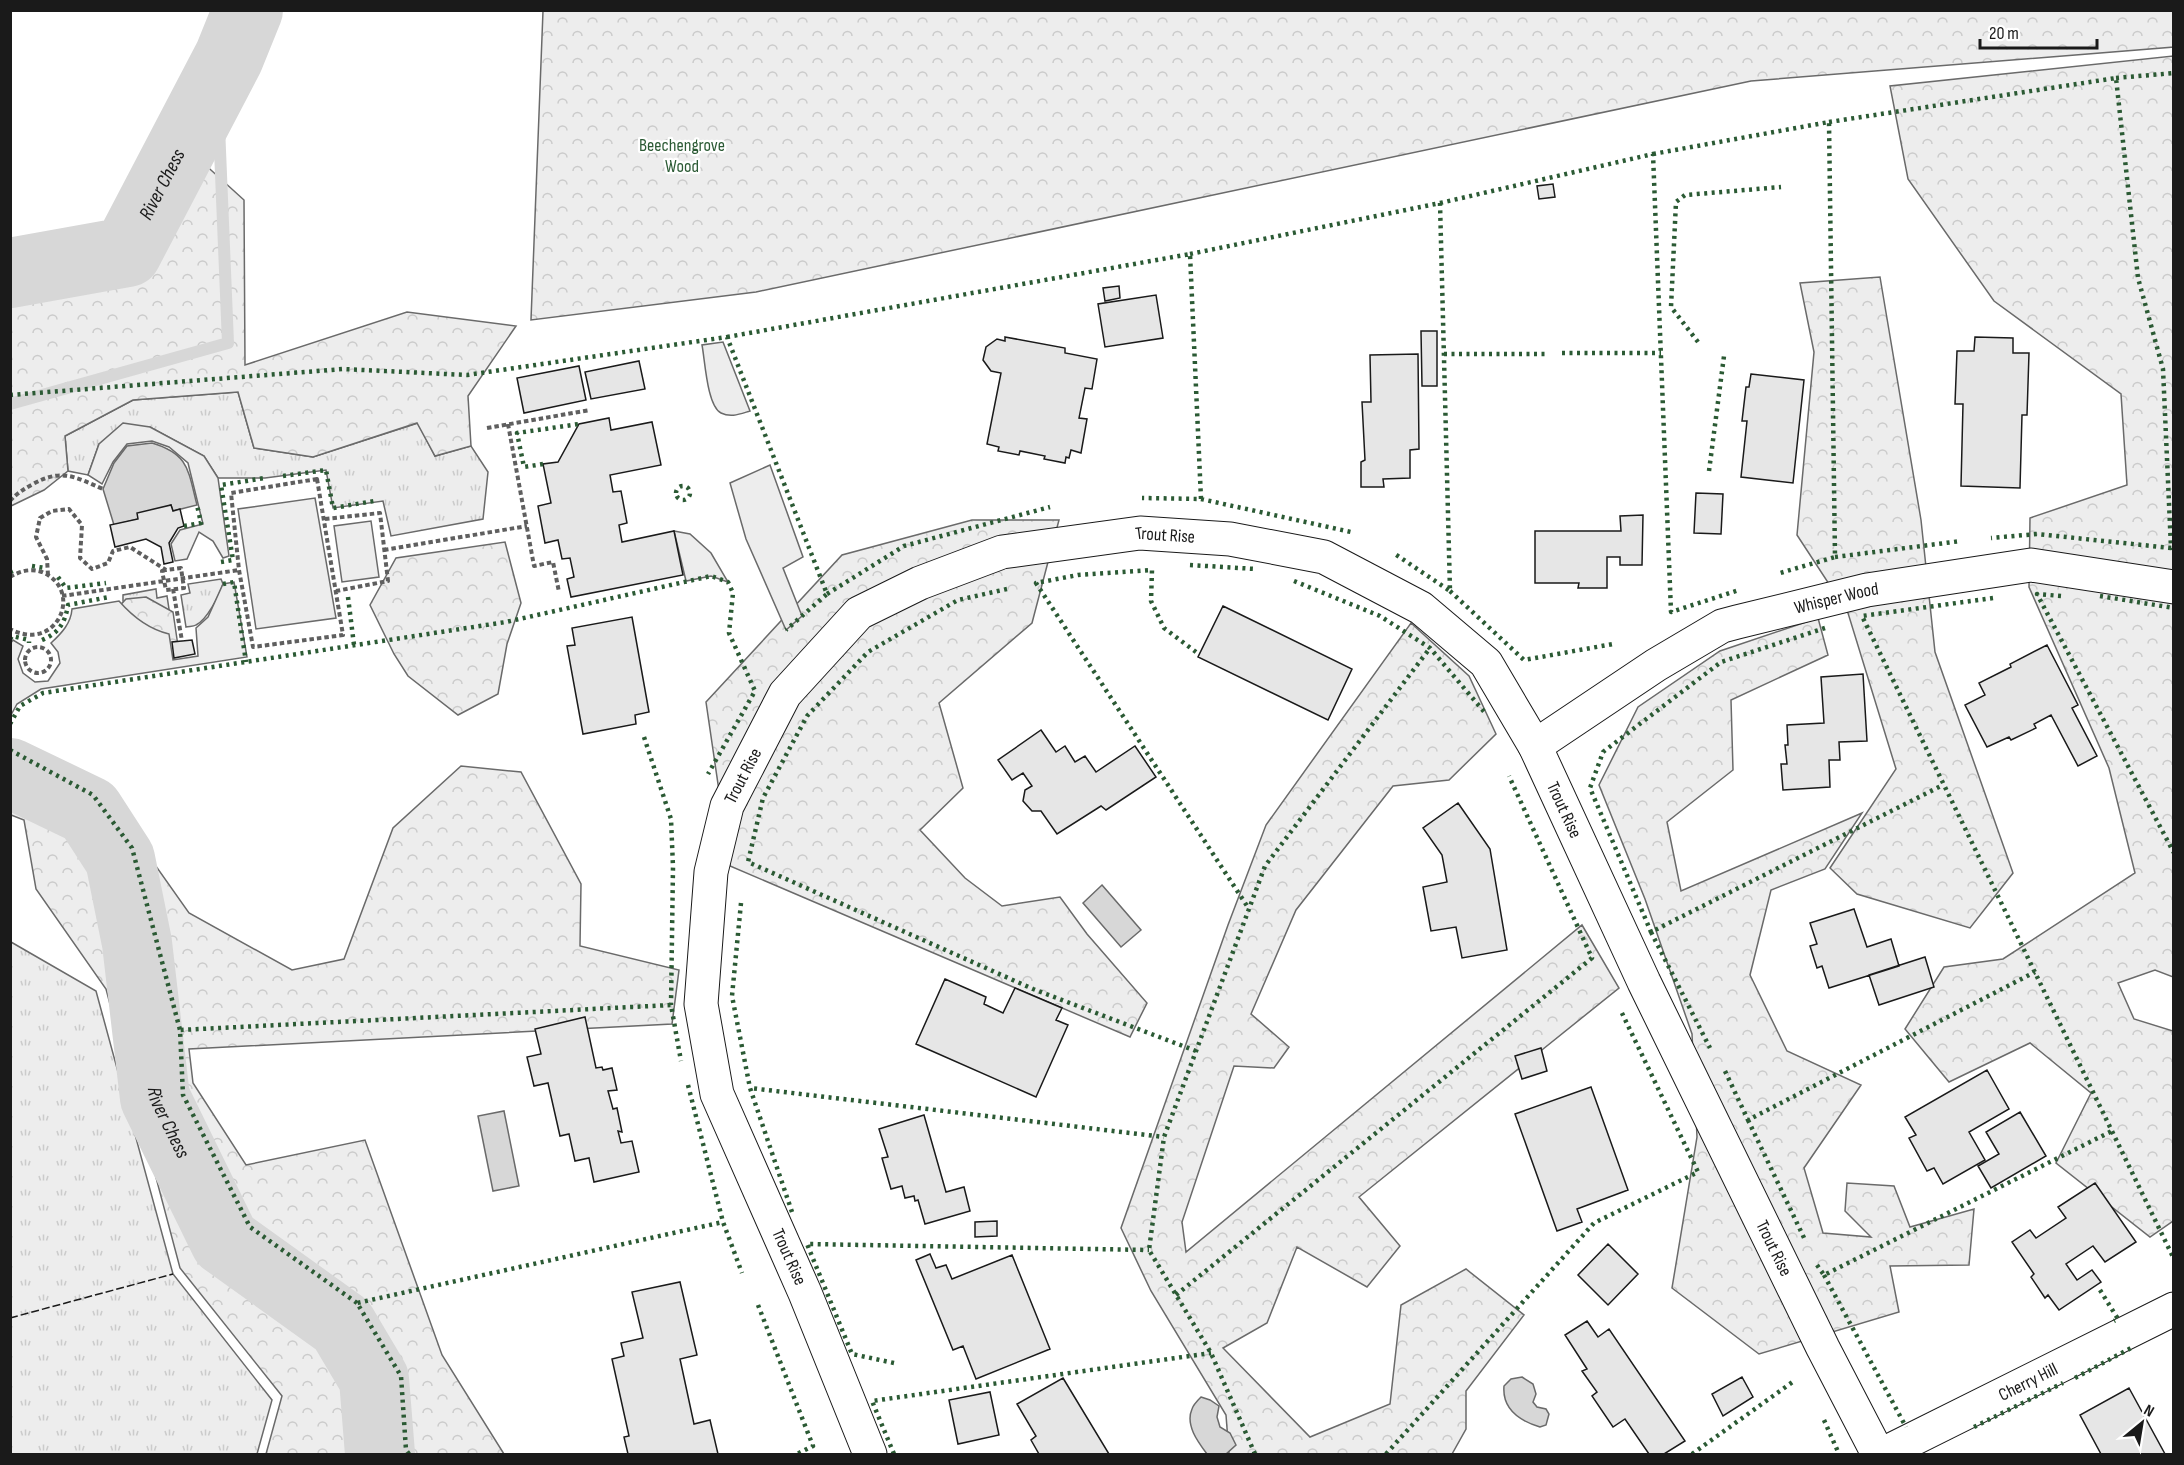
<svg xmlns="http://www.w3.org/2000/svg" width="2184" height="1465" font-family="'Sofia Sans Condensed',sans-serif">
	<defs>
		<pattern id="grass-tufts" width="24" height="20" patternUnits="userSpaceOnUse" patternTransform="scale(1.5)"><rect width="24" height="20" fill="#ededed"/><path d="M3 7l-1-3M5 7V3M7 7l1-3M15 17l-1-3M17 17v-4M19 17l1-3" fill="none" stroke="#cbcbcb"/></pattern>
		<pattern id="forest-crowns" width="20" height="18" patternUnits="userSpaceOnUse" patternTransform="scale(1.5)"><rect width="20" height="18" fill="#ededed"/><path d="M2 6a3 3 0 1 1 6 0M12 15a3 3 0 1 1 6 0" fill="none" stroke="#cbcbcb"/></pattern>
	</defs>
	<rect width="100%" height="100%" fill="#fff"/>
	<path fill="url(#grass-tufts)" stroke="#6a6a6a" stroke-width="1.5" d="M238,392L254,448L313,457L418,423L435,456L471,446L488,472L483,519L391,536L383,501L333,508L326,470L265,478H218L204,456L150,427L99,444L88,475L68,471L65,436L133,400Z
		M221,579L223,584C220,594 207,620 196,625C193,627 189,626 186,627L181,595L190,593L188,584Z
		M156,589L157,598L167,596L172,629L129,608L123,601V595Z
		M11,942L96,991L173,1274L272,1400L257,1454H11Z"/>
	<path fill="url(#forest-crowns)" stroke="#6a6a6a" stroke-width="1.5" d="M543,11L2173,10L2174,47L1751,81L756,292L531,320Z
		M2173,56V977L2155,970L2118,983L2134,1019L2173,1031V1221L2150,1237L2056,1163L2091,1093L2030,1043L1949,1082L1905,1029L1944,967L2003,959L2135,873L2109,768L2029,587L2030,518L2127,485L2121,394L1994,301L1908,179L1890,86Z
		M190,151L244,200L245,365L407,312L516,326L468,396L471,446L435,456L417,423L313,457L254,448L238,392L133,400L65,436L68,471L44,490L11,506V288L131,260Z
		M1880,277L1921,520L1935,652L2013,873L1970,928L1857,894L1830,868L1896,769L1848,613L1797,535L1814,352L1800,283Z
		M972,520H1059L1032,623L939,703L963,788L920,830L965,878L1002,906L1060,897L1087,934L1147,1003L1130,1037L730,866L706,702L842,555Z
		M505,542L521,603L507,644L498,694L458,715L408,676L394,654L370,605L396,558Z
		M146,597L173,612L178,646L167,665L111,615L126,599Z
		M1818,618L1828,655L1731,700L1733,770L1667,822L1681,891L1862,813L1825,869L1771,890L1750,975L1787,1051L1861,1085L1804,1168L1823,1233L1871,1237L1845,1211L1847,1183L1894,1186L1910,1227L1974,1209L1969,1265L1890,1266L1899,1312L1759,1354L1672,1288L1697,1137L1692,1034L1645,899L1599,785L1638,707L1720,651Z
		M1411,623L1469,676L1496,734L1449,780L1393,786L1296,910L1251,1014L1289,1047L1274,1068L1234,1066L1182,1222L1186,1252L1582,925L1619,988L1359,1197L1400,1246L1367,1287L1297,1247L1267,1323L1223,1348L1310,1437L1390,1404L1401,1305L1466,1269L1524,1315L1466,1391V1429L1452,1454H1229L1226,1415L1151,1291L1121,1228L1228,925L1266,825Z
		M11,760L122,818L189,913L292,970L344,959L393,828L461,766L521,772L581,884L580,946L679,970L672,1024L189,1049L193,1083L246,1165L365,1140L442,1355L504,1454H266L282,1396L180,1268L106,989L36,889L24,820L11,815Z"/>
	<path fill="#ededed" stroke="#6a6a6a" stroke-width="1.5" d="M723,342L750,411C740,414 731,418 721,413C707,406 705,360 702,345Z
		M123,423L150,427L204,456L218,478L229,556L223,558L213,541L199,532L187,559L175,561L171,544L180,530L203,524L188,463L169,447L152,441L127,444L113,462L102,484L88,475L99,444Z
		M770,465L803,557L783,568L802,616L786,630L746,539L730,483Z
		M315,498L336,618L256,629L238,509Z
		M371,521L379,577L342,582L334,526Z
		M674,531L690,534L711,553L728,582L711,576L686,581Z
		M234,582L247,657L41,689L17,704L11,715L10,644L13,640L23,646L18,659L23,673L35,682L48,681L60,663L58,652L51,643C62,633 71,623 72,609L119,601C133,617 148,629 169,634L173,660L198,656L196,628L208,617L223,584Z"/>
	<path fill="#d7d7d7" stroke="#6a6a6a" stroke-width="1.5" d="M152,443C189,454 188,470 197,505L173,511L171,505L138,519L114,525L103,489L114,463L127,446Z
		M1102,885L1141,930L1121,947L1083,903Z
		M504,1111L519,1186L493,1191L478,1116Z
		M1522,1377L1533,1384L1536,1394L1533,1402L1537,1407L1546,1409L1549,1414L1546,1425L1540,1427C1520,1421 1502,1409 1504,1386L1511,1379Z
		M1201,1397L1210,1400L1219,1406L1217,1417L1220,1427L1230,1433L1236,1445L1226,1454H1207C1198,1442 1185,1425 1192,1409C1193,1405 1198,1400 1201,1397Z"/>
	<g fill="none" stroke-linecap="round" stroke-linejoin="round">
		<path stroke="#d7d7d7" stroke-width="12" d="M10,404L228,343L217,78"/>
		<g stroke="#d7d7d7" stroke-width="70">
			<path id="s1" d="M10,273L127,252L229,57L248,10"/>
			<path id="s2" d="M10,773L89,811L120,859L137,943L155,1098L225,1241L342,1325L374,1379L380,1454"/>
		</g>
	</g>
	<path fill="#e6e6e6" stroke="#1a1a1a" stroke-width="1.5" d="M1553,184L1555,197L1539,199L1537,186Z
		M1119,286L1120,298L1105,301L1103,288Z
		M1156,295L1163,338L1105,347L1098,304Z
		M1421,331H1437V386H1422Z
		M1005,337L1065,348V353L1097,359L1092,389L1085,388L1079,418L1087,419L1081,453L1071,450L1069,458L1066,457L1065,463L1044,459L1045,456L1020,451L1019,455L998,451L999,447L987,444L1001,373L991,371L983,360L986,347L997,339L1005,341Z
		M1975,337L2013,338V353H2029L2027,415H2022L2020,488L1961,486L1963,404H1955L1957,351H1974Z
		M1418,354L1419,449L1410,450V478L1383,479L1384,487H1361V462L1365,460L1362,402H1371L1370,355Z
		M639,361L645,389L591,399L585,372Z
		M579,366L586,400L524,413L517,378Z
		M1751,374L1804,380L1793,483L1741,477L1747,421H1742L1746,387H1749Z
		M609,418L611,430L652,422L661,465L610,475L613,492L621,491L627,523L619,525L622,542L674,531L683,575L571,597L567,579L574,577L570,558L562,559L558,540L545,543L538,506L551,503L543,464L558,462L579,424Z
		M1696,493L1723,494L1721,534L1694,533Z
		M171,505L173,511L180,509L184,526L178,528L169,543L173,562L164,564L161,547L146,539L115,547L110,525L138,519L137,513Z
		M1643,515L1642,565H1620V557H1607V588H1578L1579,583H1535V531H1621L1620,516Z
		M1223,606L1352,669L1328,720L1198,657Z
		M632,617L649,712L635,715L636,724L583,734L567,646L575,645L572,628Z
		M192,640L195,654L174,658L172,642Z
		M2047,645L2078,705L2072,708L2097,756L2078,766L2051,715L2034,724L2036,728L2011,740L2009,737L1987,747L1965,705L1985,695L1979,683L2011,667L2010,664Z
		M1863,674L1867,741L1839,742L1840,760H1829L1830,787L1783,790L1781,764H1787L1785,745H1788L1787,725L1824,723L1821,677Z
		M1041,730L1056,752L1065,746L1075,762L1085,756L1096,772L1135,746L1156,777L1106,810L1101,806L1057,834L1041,811H1032L1023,801L1025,790L1032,786L1023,773L1012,780L998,760Z
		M1458,803L1490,849L1507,950L1462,958L1456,927L1431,931L1423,887L1447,882L1442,855L1423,828Z
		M1854,909L1867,947L1891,939L1899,966L1829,988L1822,966L1817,968L1810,946L1817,944L1810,923Z
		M1925,957L1934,987L1879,1005L1869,975Z
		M945,979L986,997L984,1004L1003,1013L1015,988L1062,1008L1056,1020L1068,1025L1036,1097L916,1044Z
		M585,1017L596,1068L602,1067L603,1070L612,1068L617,1090L608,1091L613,1109L617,1108L622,1132L618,1131L621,1143L632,1141L639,1172L594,1182L589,1158L575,1161L569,1134L560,1136L548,1083L534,1086L527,1057L541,1054L535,1029Z
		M1541,1048L1547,1071L1522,1079L1515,1056Z
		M1987,1070L2009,1109L1969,1132L1985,1160L1943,1184L1934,1168L1927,1171L1909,1138L1916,1135L1905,1117Z
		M1591,1087L1628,1190L1577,1209L1582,1222L1557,1231L1515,1114Z
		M2020,1112L2046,1156L1991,1188L1978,1166L1999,1154L1986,1132Z
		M924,1115L946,1192L964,1187L970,1211L925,1224L918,1200L915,1201L914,1196L905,1198L902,1186L891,1189L882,1158L888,1157L879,1129Z
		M2095,1183L2136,1242L2105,1262L2093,1246L2066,1264L2077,1280L2092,1270L2101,1282L2059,1310L2048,1295L2045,1298L2031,1277L2034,1274L2012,1242L2030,1230L2036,1238L2066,1218L2058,1207Z
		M997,1221V1236L975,1237V1222Z
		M1608,1244L1638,1274L1608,1305L1578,1275Z
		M930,1254L936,1268L946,1265L952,1279L1012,1255L1050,1349L976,1379L963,1346L953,1350L916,1260Z
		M680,1282L697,1355L680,1359L694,1424L710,1420L718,1454H628L624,1437L629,1436L612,1359L624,1356L621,1343L643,1338L632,1292Z
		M1587,1321L1598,1337L1609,1329L1685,1441L1664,1454H1649L1625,1419L1613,1427L1592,1396L1597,1392L1582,1371L1587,1369L1565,1335Z
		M1742,1377L1753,1397L1723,1416L1712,1394Z
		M1063,1378L1109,1454H1039L1031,1440L1036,1436L1017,1404Z
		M2129,1388L2165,1454H2101L2080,1415Z
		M990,1392L999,1435L958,1444L949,1400Z"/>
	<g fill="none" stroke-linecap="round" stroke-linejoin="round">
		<defs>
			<g id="minor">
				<path id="s3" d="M1535,746L1656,665L1722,626L1737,622L1867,590L2031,565L2174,587"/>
				<path id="s4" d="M870,1454L805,1293L717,1094L701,1004L711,872L727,806L785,694L859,613L920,583L1002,552L1140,533L1230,539L1324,557L1421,608L1486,663L1535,746L1644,982L1823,1348L1878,1454"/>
				<path id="s5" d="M1883,1454L2174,1309"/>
			</g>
		</defs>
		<use href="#minor" stroke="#1a1a1a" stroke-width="35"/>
		<path stroke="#5f5f5f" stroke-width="4" stroke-dasharray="4.5 3" stroke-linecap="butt" d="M508,424L534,566L553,562L559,592
			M487,428L590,410
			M317,479L343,635L253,647L239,570L231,493Z
			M10,501C17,493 24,489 33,484C62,468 75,477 103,489
			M325,519L380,513L388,581L336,591
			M384,550L527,526
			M48,575L47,559L36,537L40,518L52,511L69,509L82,525L80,558L92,569L108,563L113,551L130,547L166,570L181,568L184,588L166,590L162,571L166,570
			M10,577C20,571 31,568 42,572C85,590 57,654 10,629
			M173,589L182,641
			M62,596L239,570
			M25 660a13 13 0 1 1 26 0a13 13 0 1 1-26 0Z"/>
		<use href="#minor" stroke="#fff" stroke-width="33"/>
		<path stroke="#2b5a34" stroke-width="4.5" stroke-dasharray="3 4.5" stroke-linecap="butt" d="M2116,78L2174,73
			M1829,122L2116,78L2138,278L2163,369L2171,548L2037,534L1991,538
			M1653,154L1829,122L1835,557L1780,573
			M1440,203L1653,154L1671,612L1739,590
			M1190,254L1440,203L1450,591L1395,554
			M727,337L1190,254L1201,499L1142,498
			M1698,342L1671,307L1676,202L1685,195L1781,187
			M1562,353H1661
			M1444,354H1545
			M10,395L343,369L467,375L727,337L827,594L786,630
			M543,464L524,467L517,433L579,424
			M1709,471L1724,356
			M283,476L326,470L333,508L374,501
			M676 493a7 7 0 1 1 14 0a7 7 0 1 1-14 0Z
			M1201,499L1351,532
			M184,526L201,523L197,505
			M1835,557L1961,541
			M221,562L233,560L221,485L265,478
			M1190,565L1256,569
			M32,566L45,568
			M10,572L14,570
			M58,577L66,588L106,583
			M1294,581L1380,616L1430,648L1486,714
			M223,584L234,582L246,662
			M1007,589L958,600L868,652L807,716L763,798L748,862L1033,989L1196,1051
			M1450,591L1524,660L1613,644
			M827,594L904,546L1050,507
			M2061,596L2037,594L2174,853
			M2100,596L2174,608
			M348,597L354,645
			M1993,598L1862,616L2174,1259
			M1825,628L1721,662L1603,752L1590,788L1651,932L1943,785
			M10,639L12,636L29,640V643
			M42,640C59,633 65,623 68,605L109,597
			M1196,652L1164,628L1151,601L1152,570L1078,575L1036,583L1249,909
			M10,724L20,706L43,693L506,622L711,576L728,582L733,593L729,633L755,691L708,774
			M644,737L671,819L673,867L671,1005
			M10,750L93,795L132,848L180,1030
			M741,903L732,996L750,1088
			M1651,932L1710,1048
			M1725,1071L1748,1120L2035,972
			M688,1085L723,1222L742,1273
			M1748,1120L1806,1242
			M792,1212L750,1088L1164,1137
			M1817,1265L1824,1275L2112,1131
			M1824,1275L1906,1427
			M2100,1290L2118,1319L2114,1321
			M1176,1295L1592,958L1509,776
			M357,1303L250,1227L183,1095L180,1030L671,1005L681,1061
			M758,1305L813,1446L797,1454
			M894,1363L852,1354L807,1244L1149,1250
			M2075,1378L2131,1348
			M1824,1420L1839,1454
			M1974,1427L2063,1383
			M409,1454L406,1450L401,1376L357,1303L723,1222
			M894,1454L872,1401L1211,1353
			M1255,1454L1211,1353L1149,1250L1164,1137L1265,866L1430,648
			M1386,1454L1594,1223L1698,1172L1621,1011
			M1692,1454L1794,1381"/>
		<path stroke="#1a1a1a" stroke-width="1.5" stroke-dasharray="8 3" stroke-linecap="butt" d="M10,1318L173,1274"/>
	</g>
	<g text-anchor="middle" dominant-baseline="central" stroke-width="4.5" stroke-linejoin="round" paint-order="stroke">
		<g font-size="18" fill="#2b5a34" stroke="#fff">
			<text x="682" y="145">Beechengrove<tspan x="682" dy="21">Wood</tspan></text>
		</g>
		<g font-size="18" fill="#1a1a1a" stroke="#fff">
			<text stroke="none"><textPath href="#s4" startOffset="1239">Trout Rise</textPath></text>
			<text stroke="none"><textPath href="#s3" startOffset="340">Whisper Wood</textPath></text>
			<text stroke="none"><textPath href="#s4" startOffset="717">Trout Rise</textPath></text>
			<text stroke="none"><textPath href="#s4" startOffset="1761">Trout Rise</textPath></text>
			<text stroke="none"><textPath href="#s4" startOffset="2247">Trout Rise</textPath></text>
			<text transform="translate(789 1257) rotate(66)">Trout Rise</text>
			<text stroke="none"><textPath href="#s5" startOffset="162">Cherry Hill</textPath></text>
		</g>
		<g font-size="20" font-style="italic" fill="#1a1a1a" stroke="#fff">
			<text stroke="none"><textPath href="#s1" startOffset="195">River Chess</textPath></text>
			<text stroke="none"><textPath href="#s2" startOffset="414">River Chess</textPath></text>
		</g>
	</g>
	<rect width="2184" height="1465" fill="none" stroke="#1a1a1a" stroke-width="24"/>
	<g transform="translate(2142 1423) rotate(30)" stroke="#ffffff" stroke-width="4.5" paint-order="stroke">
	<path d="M0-4.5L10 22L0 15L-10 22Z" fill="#1a1a1a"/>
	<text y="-9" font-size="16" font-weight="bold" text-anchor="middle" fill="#1a1a1a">N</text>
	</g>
	<path d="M1980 39v9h117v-9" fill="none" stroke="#1a1a1a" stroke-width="3"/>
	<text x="1989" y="39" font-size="18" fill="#1a1a1a" stroke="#ffffff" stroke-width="4.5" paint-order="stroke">20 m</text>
</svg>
